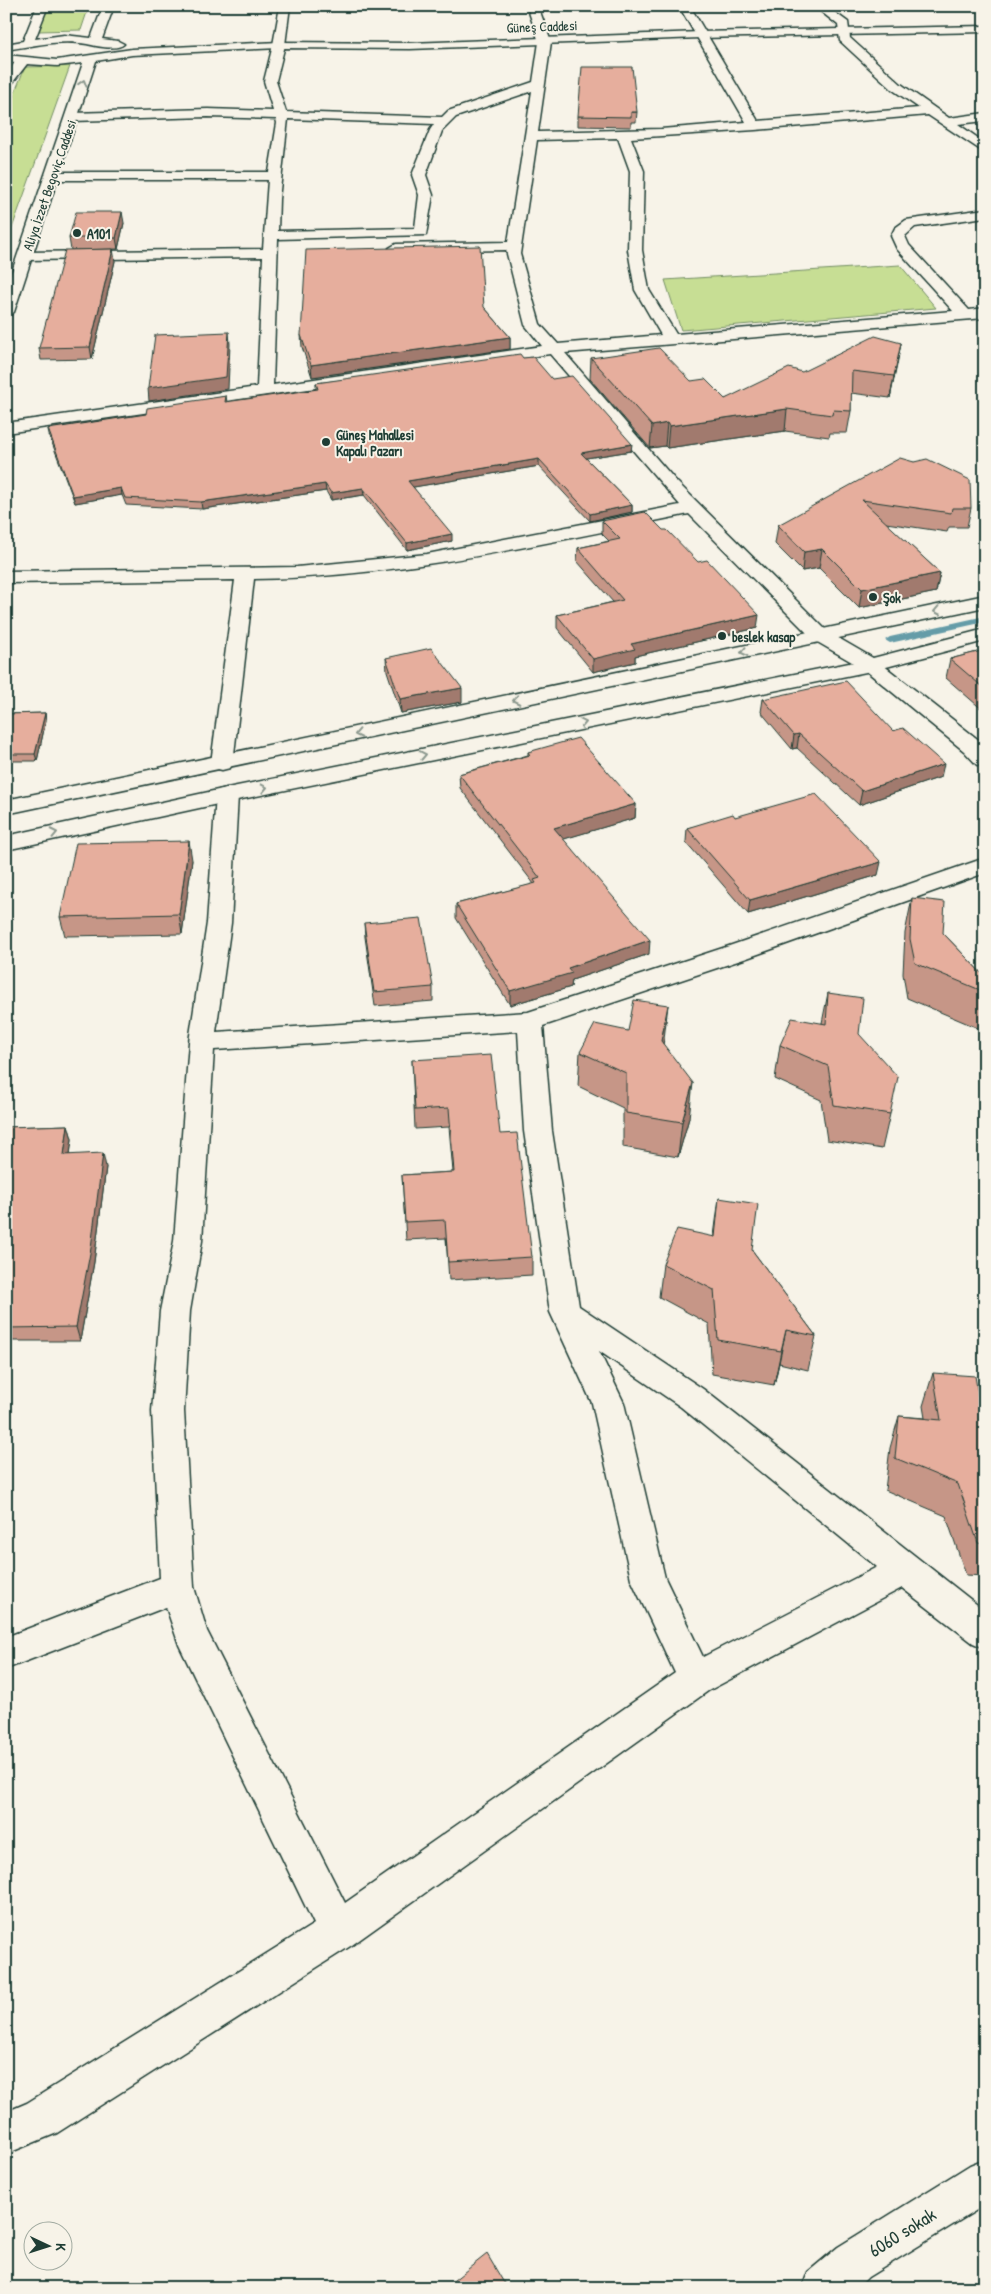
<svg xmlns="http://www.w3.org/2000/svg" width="991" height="2294" font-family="'Patrick Hand',sans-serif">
	<rect width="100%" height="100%" fill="#f7f3e8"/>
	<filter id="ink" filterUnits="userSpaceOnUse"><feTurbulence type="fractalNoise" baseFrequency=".02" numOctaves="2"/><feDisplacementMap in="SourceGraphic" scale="10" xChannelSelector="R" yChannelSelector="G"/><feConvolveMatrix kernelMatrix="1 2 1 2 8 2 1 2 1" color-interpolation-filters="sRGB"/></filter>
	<g filter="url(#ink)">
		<path fill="#c7de94" stroke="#738e64" d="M48,6H89L81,30L38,31Z
			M70,66L6,245V114L25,67Z
			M900,265L936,308L681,330L665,280Z"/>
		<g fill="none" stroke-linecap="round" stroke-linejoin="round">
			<path fill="#659ca8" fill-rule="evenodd" d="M985,616V622L890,643L885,640L890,637Z"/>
			<defs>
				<path id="street" d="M280,6H290L285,45L276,81L286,112L442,117L448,111L533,82L539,42L527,6H538L551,42L538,132L661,129L746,122L679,6H690L758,121L919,108L893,90L840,41L838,25L814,6H826L848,22L850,38L901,84L949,118L985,113V121L958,124L985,143V153L928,115L755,130L631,138L644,171L642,250L649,290L676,334L953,311L897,249L891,236L895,228L906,220L985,209V217L915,227L905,236L909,245L969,310L985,308V318L565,353L677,482L828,632L878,661L980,741L985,747V766L977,765L964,751L864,669L814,640L689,514C545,543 402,577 254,579L233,763L230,768L222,770L214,768L211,763L235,580L6,583V571L297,567L427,554L680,505L550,354L6,433V423L257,387L263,257L25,260L18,256L25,252L263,249L268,180H52L45,176L52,172H269L277,123L276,119L208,117L72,121L66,117L72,113L208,109L273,111L264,81L273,45ZM532,91L508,242L396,244L389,248L396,252L506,250L525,325L542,346L273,385L278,239L426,235L433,195L426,175L442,131L456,117ZM288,119L434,124L430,130L412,175L419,195L415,228L278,231L279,199ZM618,138L630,171L628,250L635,290L661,335L558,344L540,324L520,254L537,140Z
					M227,788L235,790L238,795L231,923L216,1032L528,1012L729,946L985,858V873L747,958L543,1026L552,1131L579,1306L703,1389L985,1611V1648L973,1643L902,1588L708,1691L352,1945L57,2133L6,2154V2112L27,2103L314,1924L179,1645L166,1607L6,1669V1637L160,1578L152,1411L160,1311L174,1241L189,1042L207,923L216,795L219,790ZM518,1031L524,1131L550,1312L592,1403L631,1579L675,1673L345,1903L207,1631L194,1587L184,1411L190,1311L202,1241L214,1050ZM599,1351L681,1407L877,1567L703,1657L665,1578L624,1403Z
					M985,2159V2205L868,2277L857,2288H802L808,2272L838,2247L970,2165Z"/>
				<path id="secondary" d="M37,6H48L35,39L64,35L91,38L103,6H114L102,39L118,41L124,44C117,51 96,46 87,44C60,39 33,46 6,50V44L23,41Z
					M985,26V32L700,38L410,49L279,48L132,55L96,61L14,312L6,317V289L83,63L57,66L27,64L10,86L6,87V75L15,62L6,61V55L57,60L132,49L279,42L410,43L700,32Z
					M985,595V607L6,814V800Z
					M985,629V641L871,671L227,802L6,850V836L227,788L869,659Z"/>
			</defs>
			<use href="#street" stroke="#1f3d34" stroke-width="3"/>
			<use href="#secondary" stroke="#1f3d34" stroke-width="3"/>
			<use href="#street" fill="#f7f3e8" fill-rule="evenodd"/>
			<use href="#secondary" fill="#f7f3e8" fill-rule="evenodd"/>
		</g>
		<path fill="#c69687" stroke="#1f3d34" d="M637,112L636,122H631V127L578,126V116Z
			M124,223L118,249L71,250L69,238Z
			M115,261L92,359L41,360L39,348Z
			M484,307L510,337V349L312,377L302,347L301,335Z
			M901,343L890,398L851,393V411L847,433H830L829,437L785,431L667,448L665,446L650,448L590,379L591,358L691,381L725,399Z
			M523,358L552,379L631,451L586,458L632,505V512L590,521L539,466L413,487L452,541L407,550L364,495L331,500L326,491L202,509L126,505L122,495L75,503L49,435L48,429L146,414L226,396L227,402L316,389V383Z
			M914,462L971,508L967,527H949L947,532L886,523L940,573L936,592L859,608L819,568L802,571L775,544L778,525Z
			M602,521L757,628L635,656V662L593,672L557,628V615L613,602L577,561L578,548L609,541L602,534Z
			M985,650V712L946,678L950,659Z
			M386,658L462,702L401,713L387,671Z
			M763,699L893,731L941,777L859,805L797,748L792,749L761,712Z
			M45,713L46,720L37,761H6V714Z
			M528,752L636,804L635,818L563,839L649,954L572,980L571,987L510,1005L456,918V904L534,884L460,788L459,774L528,755Z
			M735,817L878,875L748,914L686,842L687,828Z
			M192,860L182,934L65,936L60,917Z
			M912,898L943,933L985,977V1031L907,998L903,974L905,933Z
			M364,923L433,987V1001L375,1006L365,937Z
			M828,993L890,1114L882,1149L827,1140L821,1100L775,1079L780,1045L822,1023Z
			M664,1039L663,1045L689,1118L678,1157L623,1147V1108L578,1086L580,1052Z
			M412,1060L500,1134L532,1257V1275L449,1280L446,1238L406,1240L402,1175L453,1172L449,1127L415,1129Z
			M68,1125L72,1139L70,1155L106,1167L94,1262L80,1341H6V1127Z
			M719,1198L752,1250L816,1336L808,1370L779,1363L774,1385L712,1374L709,1324L659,1297L663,1264L714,1236Z
			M933,1373L985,1430V1576L966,1575L946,1516L885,1490L890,1448L899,1416L925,1418L923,1406Z"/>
		<path fill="#a17a6e" stroke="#1f3d34" d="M122,212L124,223L118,249L116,238Z
			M113,249L115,261L92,359L90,347Z
			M229,332L230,344L228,389L149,401L148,388Z
			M510,337V349L312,377L311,365Z
			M901,343L897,365L890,398L894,376Z
			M787,409L785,431L667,448L669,426Z
			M667,423L665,446L650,448L652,426Z
			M632,444L631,451L580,459L581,453Z
			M539,459V466L408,488V481Z
			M325,484L326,491L202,509L201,502Z
			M121,488L122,495L75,503L73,496Z
			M363,488L364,495L331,500V493Z
			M632,505V512L590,521V514Z
			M452,534V541L407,550V543Z
			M822,549L819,568L802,571L804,552Z
			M940,573L936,592L859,608L862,589Z
			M759,615L757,628L635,656V662L593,672V659L631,644Z
			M462,688V702L401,713L400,699Z
			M45,713L46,720L37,761L35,754Z
			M799,734L797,748L792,749L794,735Z
			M944,764L941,777L859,805L862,791Z
			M636,804L635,818L554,842V828Z
			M189,841L192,860L182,934L179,914Z
			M881,862L878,875L748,914L750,900Z
			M650,940L649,954L572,980L571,987L510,1005V991L568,968Z
			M668,1005L664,1039L657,1076L661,1041Z
			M693,1083L689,1118L678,1157L682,1122Z
			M68,1125L72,1139L68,1169L64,1155Z
			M103,1153L106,1167L94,1262L80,1341L76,1327Z
			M786,1330L779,1363L774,1385L781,1351Z"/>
		<path fill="#e6ae9d" stroke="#1f3d34" d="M582,67H632L637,112H631V117L578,116Z
			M76,212H122L116,238H69Z
			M480,246L484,307L510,337L311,365L301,335L306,250Z
			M113,249L90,347L39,348L65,250Z
			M229,332L226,377L148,388L155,335Z
			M875,336L901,343L894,376L852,371L851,411L833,410L832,415L787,409L669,426L667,423L652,426L591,358L659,348L691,381L705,379L725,399L789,368L802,372Z
			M520,354L523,358L533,357L552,379L572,376L632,444L581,453L632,505L590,514L539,459L408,481L452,534L407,543L363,488L331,493L325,484L201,502L125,498L121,488L73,496L48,429L146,414L147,408L226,396L225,402L318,389L316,383Z
			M900,458L914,462L927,459L970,480L971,508H952L951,513L862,500L940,573L862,589L822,549L804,552L778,525Z
			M645,512L663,530H667L698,562L707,560L759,615L631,644L635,649L593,659L557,615L623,600L578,548L620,539L602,521Z
			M431,648L462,688L400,699L386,658Z
			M985,650V689L950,659Z
			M846,681L893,731L903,728L944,764L862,791L799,734L794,735L763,699Z
			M45,713L35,754H6V714Z
			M578,738L636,804L554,828L650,940L568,968L572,973L510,991L456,904L536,883L534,880L540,878L459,774L530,755L528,752Z
			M816,794L881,862L750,900L687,828L733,814L735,817Z
			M189,841L179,914L60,917L76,843Z
			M912,898L945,902L943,933L985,977V992L915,963L910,939Z
			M421,918L433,987L374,992L364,923Z
			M828,993L863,998L859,1034L898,1077L890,1114L834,1105L828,1066L780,1045L792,1018L826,1024Z
			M634,1000L668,1005L661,1041L693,1083L682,1122L626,1113V1073L580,1052L595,1024L628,1031Z
			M491,1055L500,1134L517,1133L532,1257L448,1262L445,1220L405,1222L402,1175L454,1172L449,1108L415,1110L412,1060Z
			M68,1125L64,1155L103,1153L91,1248L76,1327L6,1328V1127Z
			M719,1198L758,1204L752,1250L816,1336L786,1330L781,1351L718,1340L714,1290L663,1264L677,1229L715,1237Z
			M933,1373L975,1376L984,1429L985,1430V1544L978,1543L958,1484L895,1458L899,1416L941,1420Z
			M487,2254L507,2288H444Z"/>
		<defs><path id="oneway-chevron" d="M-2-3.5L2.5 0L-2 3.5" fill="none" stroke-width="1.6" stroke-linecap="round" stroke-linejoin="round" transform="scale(1.25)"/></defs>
		<g stroke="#8b988e">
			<use href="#oneway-chevron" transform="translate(83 83) rotate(-73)"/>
			<use href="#oneway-chevron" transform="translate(937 611) rotate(168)"/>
			<use href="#oneway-chevron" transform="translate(744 652) rotate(168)"/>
			<use href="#oneway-chevron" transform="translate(516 700) rotate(168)"/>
			<use href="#oneway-chevron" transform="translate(583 723) rotate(-11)"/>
			<use href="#oneway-chevron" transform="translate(358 734) rotate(168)"/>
			<use href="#oneway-chevron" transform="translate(423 755) rotate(-11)"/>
			<use href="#oneway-chevron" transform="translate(264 788) rotate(-11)"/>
			<use href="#oneway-chevron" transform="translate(54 833) rotate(-12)"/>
		</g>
	</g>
	<g fill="#1f3d34" stroke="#f7f3e8" stroke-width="2">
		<circle cx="77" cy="233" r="5"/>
		<circle cx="326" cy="442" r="5"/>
		<circle cx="873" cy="597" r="5"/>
		<circle cx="722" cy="636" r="5"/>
	</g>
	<g text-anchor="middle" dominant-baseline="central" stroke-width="4" stroke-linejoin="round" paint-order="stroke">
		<g font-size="14" fill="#1f3d34" stroke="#f7f3e8">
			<text transform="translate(542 26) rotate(-2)">Güneş Caddesi</text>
			<text transform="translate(49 185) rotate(-71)">Aliya İzzet Begoviç Caddesi</text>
		</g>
		<g font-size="14" font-weight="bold" fill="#1f3d34" stroke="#f7f3e8" text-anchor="start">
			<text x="87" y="233">A101</text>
			<text x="336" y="434">Güneş Mahallesi<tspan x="336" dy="16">Kapalı Pazarı</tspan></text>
			<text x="883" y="597">Şok</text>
			<text x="732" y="636">beslek kasap</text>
		</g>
		<g font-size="19" fill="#1f3d34" stroke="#f7f3e8">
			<text transform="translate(902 2232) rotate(-32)">6060 sokak</text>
		</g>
	</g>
	<rect width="991" height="2294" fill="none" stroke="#f7f3e8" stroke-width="25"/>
	<rect x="12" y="12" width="966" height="2269" fill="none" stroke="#1f3d34" stroke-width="2" filter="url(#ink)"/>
	<g transform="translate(48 2246) rotate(94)"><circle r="24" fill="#f7f3e8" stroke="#a1aaa0"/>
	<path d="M0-4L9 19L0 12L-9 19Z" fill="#1f3d34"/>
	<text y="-8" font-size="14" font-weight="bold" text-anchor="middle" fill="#1f3d34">K</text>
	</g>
</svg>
